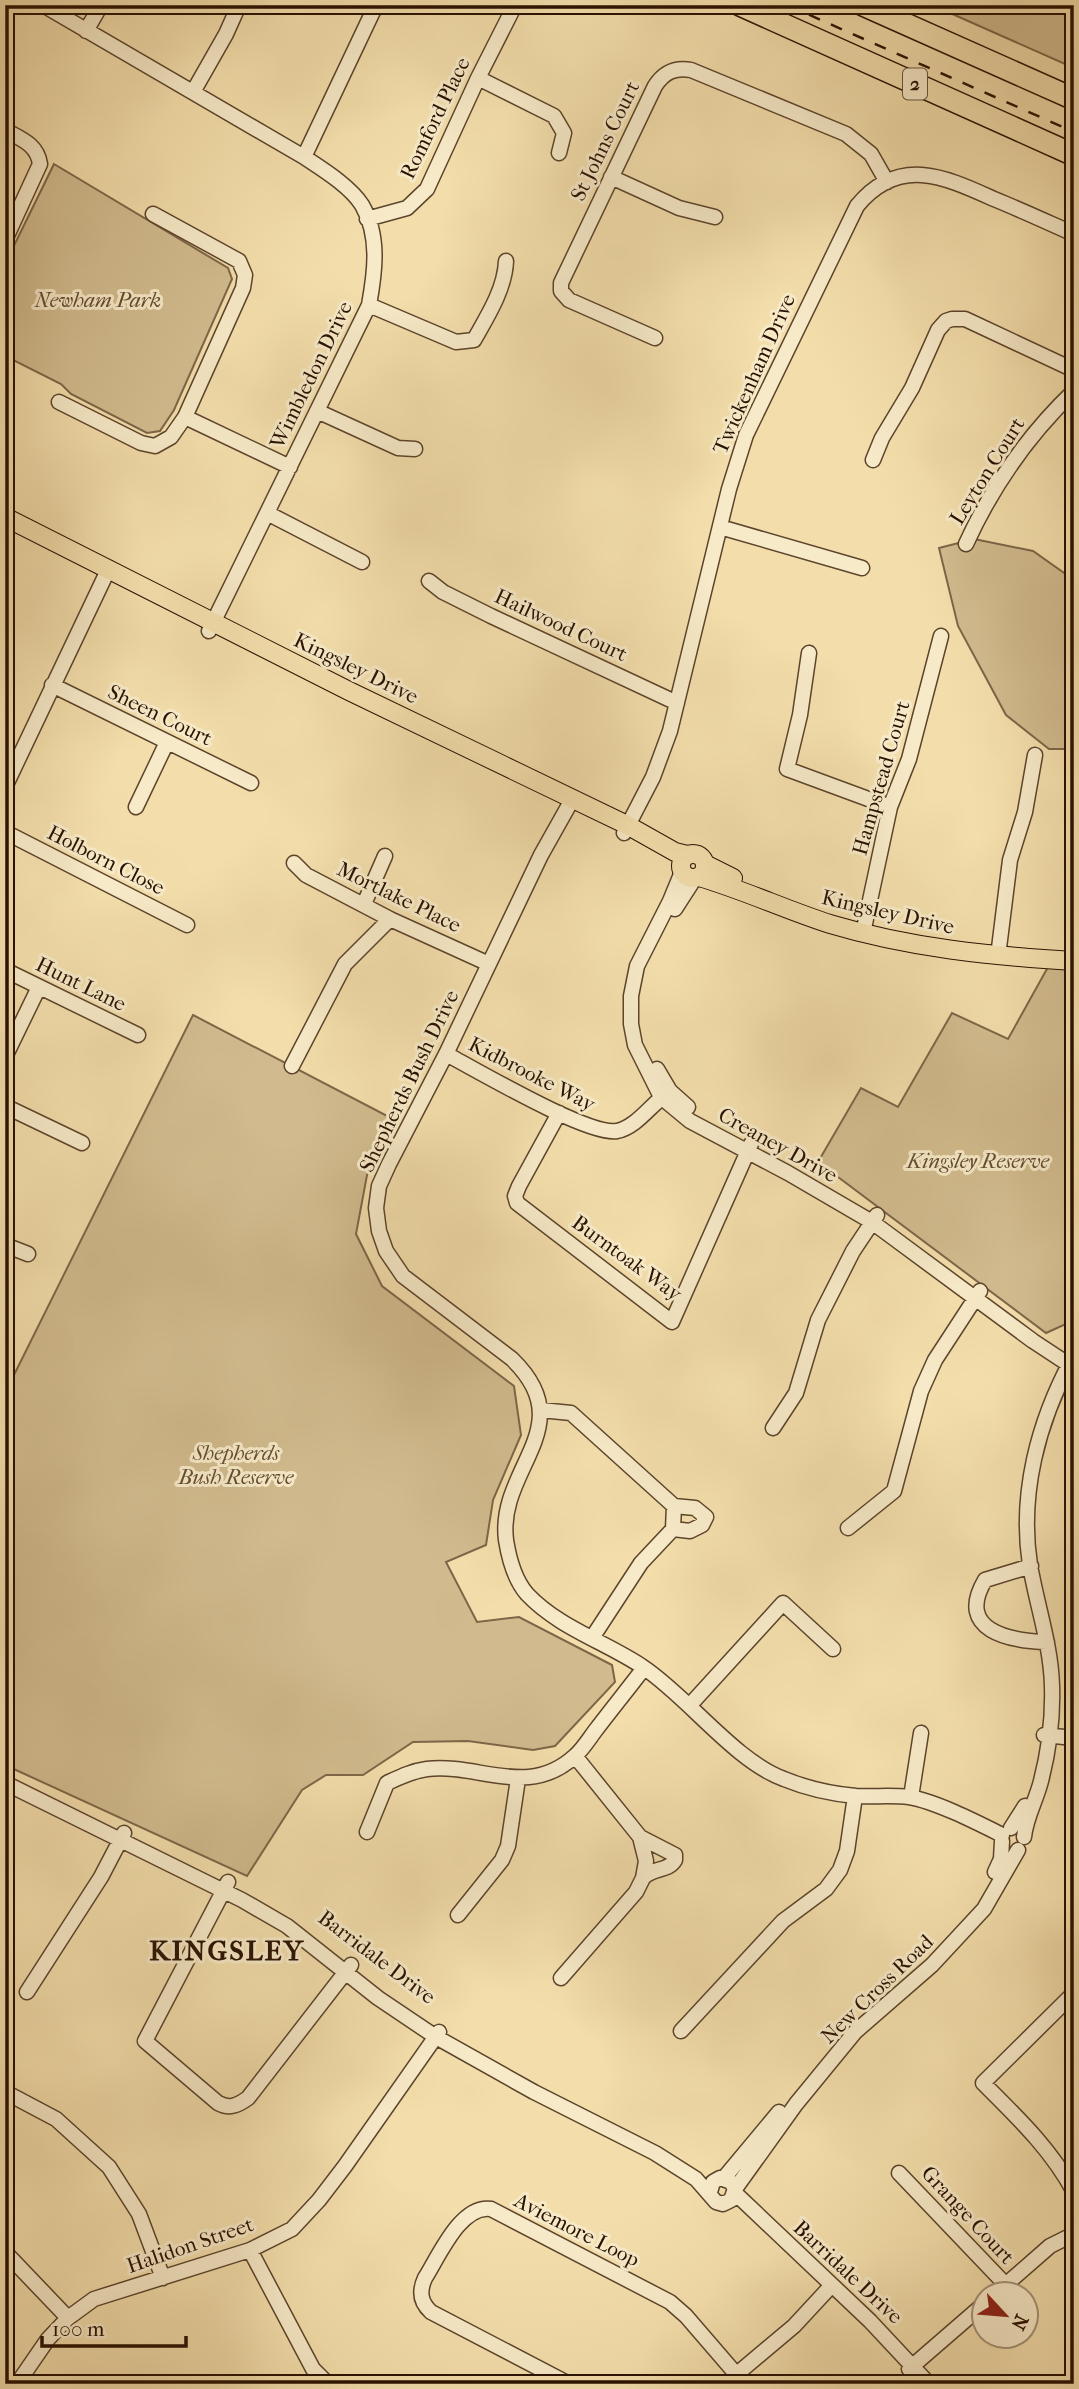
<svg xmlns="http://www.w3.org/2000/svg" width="1079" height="2389" font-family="'IM FELL French Canon',serif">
	<rect width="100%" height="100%" fill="#f3deab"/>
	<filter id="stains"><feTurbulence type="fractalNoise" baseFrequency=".00286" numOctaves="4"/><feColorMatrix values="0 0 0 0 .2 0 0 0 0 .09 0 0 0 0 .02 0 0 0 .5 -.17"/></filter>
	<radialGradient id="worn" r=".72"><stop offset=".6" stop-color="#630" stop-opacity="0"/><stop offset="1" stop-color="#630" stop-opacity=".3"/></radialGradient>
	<path fill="#d1bb8e" stroke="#7d6648" stroke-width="2" d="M932,5H1074V68Z
		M54,164L228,268L232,279L174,410L160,431L147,433L71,394L61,384L5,356V264Z
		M974,539L1033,551L1074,580V749H1049L1006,715L958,626L939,548Z
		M1048,967L1074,969V1324L1068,1323L1046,1333L818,1162L861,1088L898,1107L952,1013L1008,1039Z
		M193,1015L393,1119L367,1175L356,1234L382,1286L514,1386L521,1435L493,1500L486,1545L446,1562L477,1622L519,1617L612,1665L615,1682L555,1746L533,1750L468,1741L413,1742L363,1775H326L302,1790L247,1876L5,1765V1393Z"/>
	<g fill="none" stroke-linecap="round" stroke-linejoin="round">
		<defs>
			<path id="minor" d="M43,5L304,157C322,169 350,186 362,205C380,236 375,272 369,305L209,631
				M86,31L101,5
				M478,78L554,116L564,133L559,153
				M193,92L226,34L239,5
				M5,130C21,139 37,144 40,164L5,240
				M304,157L376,5
				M611,177L679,208L715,217
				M367,219L407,208L427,189L478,78L515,5
				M369,305L456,342L474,340C487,317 505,289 506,261
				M655,338L569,300L561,291V283L655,86C664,72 675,67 691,70L846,134L871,154L887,182
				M59,402L141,443L155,446L171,437L185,417L243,288L245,275L239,261L153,214
				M317,411L398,448L415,449
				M185,417L290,467
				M873,460L882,438L912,388L938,330L946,321L952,319H965L1074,370
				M267,513L362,562
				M720,527L862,568
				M966,544C992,487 1028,435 1074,391
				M429,581L443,592L491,616L677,703
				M809,653L800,715L787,769L890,807
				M52,685L251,783
				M5,787L109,568
				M573,798L541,855L446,1054L389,1164L379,1186L376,1208L379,1231L386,1251L403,1276L512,1359C582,1427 497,1468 506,1540C509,1559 514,1579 527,1594C559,1628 606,1642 643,1667C689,1698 735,1761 784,1779C806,1788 832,1794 856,1796C873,1797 891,1795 909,1797C935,1801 978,1823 1002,1835
				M136,807L167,742
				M5,832L187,925
				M624,833L653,777L670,731L729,489L746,435L857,206C899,155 945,177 994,199C1021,210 1047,222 1074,234
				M294,863L306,875L390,919L489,964
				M682,872L670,901L637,966L631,996V1024L635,1045L661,1097L690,1121L788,1173L872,1222L1033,1341L1074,1368
				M364,904L385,856
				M675,909L695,878
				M863,933L890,807L909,759L941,636
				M998,956L1010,860L1025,812L1035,755
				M5,970L138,1035
				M446,1054C477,1070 588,1136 617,1131C637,1127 651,1104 668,1093
				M5,1057L39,987
				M292,1066L345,964L390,919
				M657,1069L670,1091L688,1107
				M5,1104L11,1109L82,1143
				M559,1113L519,1186L515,1196L517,1203L672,1322L751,1144
				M5,1245L28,1254
				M541,1410L571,1413L674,1506L673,1529L641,1563L592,1638
				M773,1428L796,1393L818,1320L853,1251L877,1215
				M848,1528L894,1491L921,1391L935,1360L980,1291
				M673,1529L690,1531L702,1525L706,1517L695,1508L674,1506
				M1031,1566L985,1580C955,1631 1010,1641 1047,1642
				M690,1705L783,1603L833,1649
				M1044,1735L1074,1738
				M5,1783L242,1900L287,1926L378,1998L436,2037L534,2092L655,2153L696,2179L716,2202L723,2204L731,2200L735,2189L731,2182L720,2178L713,2182L710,2192
				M911,1797L921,1733
				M1011,1828L1025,1806
				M367,1832L387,1783C400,1777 412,1771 427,1769C480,1763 528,1799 575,1756C583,1749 589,1739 595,1731C611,1710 628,1689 644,1668
				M640,1837L675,1855V1860C668,1872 653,1867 643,1878
				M1024,1837C1026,1817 1036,1801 1041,1781C1049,1750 1053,1718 1052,1686C1051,1645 1037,1606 1030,1565C1019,1494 1038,1422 1072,1359
				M995,1872L1001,1859L1002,1841
				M228,1882L145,2041L218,2103C229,2109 237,2106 248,2098L351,1965
				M458,1915L502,1860L508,1846L518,1779
				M561,1978L636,1892L643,1878L646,1861L640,1837L575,1756
				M27,1992L101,1877L124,1833
				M1074,1993L983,2083C1017,2117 1051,2149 1074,2192
				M681,2031L783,1921L826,1889L840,1870L847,1851L855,1796
				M5,2092L56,2119L109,2167L139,2214L163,2278
				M899,2173L1006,2285
				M724,2178L779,2112
				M735,2189L796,2104L855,2032L932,1965L984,1909L1018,1850
				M735,2193L870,2321L929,2384
				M250,2250L313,2369L328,2384
				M5,2252L68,2318
				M995,2294L1050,2246L1074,2234
				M909,2369L984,2304
				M17,2384L48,2339L68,2318L94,2299L250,2250L292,2229L319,2200L345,2166L439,2032
				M569,2384L431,2312C420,2302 419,2291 425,2278C439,2256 461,2204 491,2209L670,2302L686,2316L736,2374
				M725,2384L794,2326L832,2285"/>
			<path id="major" d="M5,517L349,691L627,825L675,852L687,855
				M681 866a12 12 0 1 1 24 0a12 12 0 1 1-24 0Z
				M705,864L733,878
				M699,877C744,890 786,910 830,924C910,948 991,956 1074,961"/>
			<path id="highway" d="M740,5L1074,155
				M863,5L1074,99"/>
		</defs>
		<use href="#minor" stroke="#5c442c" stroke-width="17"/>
		<use href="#major" stroke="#291101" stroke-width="20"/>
		<use href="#highway" stroke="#291101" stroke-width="24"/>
		<use href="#minor" stroke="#f7eac8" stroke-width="14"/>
		<use href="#major" stroke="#f3deab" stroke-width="18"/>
		<use href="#highway" stroke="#f3deab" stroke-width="21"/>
		<path stroke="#291101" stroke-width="2.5" stroke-dasharray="12 12" stroke-linecap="butt" d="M787,5L1074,132"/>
	</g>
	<g text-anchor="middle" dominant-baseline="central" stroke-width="6" stroke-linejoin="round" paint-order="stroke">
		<rect fill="#f7eac8" stroke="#67523d" stroke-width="2" x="903" y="68.5" width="24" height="31" rx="5"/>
		<g font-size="19" font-weight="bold" fill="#291101">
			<text x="915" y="84">2</text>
		</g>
		<g font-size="21" fill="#291101" stroke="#f7eac8">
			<text transform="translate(435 118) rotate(-64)">Romford Place</text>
			<text transform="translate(605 141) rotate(-64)">St Johns Court</text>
			<text transform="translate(754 374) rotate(-66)">Twickenham Drive</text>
			<text transform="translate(311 375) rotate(-64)">Wimbledon Drive</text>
			<text transform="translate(987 471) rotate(-58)">Leyton Court</text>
			<text transform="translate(561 625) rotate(25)">Hailwood Court</text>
			<text transform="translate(356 668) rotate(26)">Kingsley Drive</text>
			<text transform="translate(160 715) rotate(26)">Sheen Court</text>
			<text transform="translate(881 778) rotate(-74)">Hampstead Court</text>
			<text transform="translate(106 860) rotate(27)">Holborn Close</text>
			<text transform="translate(399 897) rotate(26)">Mortlake Place</text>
			<text transform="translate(888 912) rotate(13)">Kingsley Drive</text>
			<text transform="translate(81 984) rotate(26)">Hunt Lane</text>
			<text transform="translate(532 1074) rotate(27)">Kidbrooke Way</text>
			<text transform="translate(409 1081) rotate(-64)">Shepherds Bush Drive</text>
			<text transform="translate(778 1145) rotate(29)">Creaney Drive</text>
			<text transform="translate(627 1258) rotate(36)">Burntoak Way</text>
			<text transform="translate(377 1957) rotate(37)">Barridale Drive</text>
			<text transform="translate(877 1989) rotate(-44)">New Cross Road</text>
			<text transform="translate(968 2215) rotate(47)">Grange Court</text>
			<text transform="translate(577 2230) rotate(27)">Aviemore Loop</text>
			<text transform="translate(190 2245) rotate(-19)">Halidon Street</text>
			<text transform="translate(848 2272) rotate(43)">Barridale Drive</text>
		</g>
		<g font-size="21" font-style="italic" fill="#644c32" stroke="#f7eac8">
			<text x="98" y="300">Newham Park</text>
			<text x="978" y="1161">Kingsley Reserve</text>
			<text x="236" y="1453">Shepherds<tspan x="236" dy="24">Bush Reserve</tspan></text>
		</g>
		<g font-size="28" font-weight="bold" letter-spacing="2" fill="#291101" stroke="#f7eac8">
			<text x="227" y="1950">KINGSLEY</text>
		</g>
	</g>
	<rect width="1079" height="2389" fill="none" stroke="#f3deab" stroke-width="28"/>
	<rect x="7" y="7" width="1065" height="2375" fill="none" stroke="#291101" stroke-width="3.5"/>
	<rect x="14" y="14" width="1051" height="2361" fill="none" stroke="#291101" stroke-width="2"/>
	<g transform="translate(1005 2315) rotate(116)"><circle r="33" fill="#f7eac8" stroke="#a59378" stroke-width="2"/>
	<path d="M0-5L12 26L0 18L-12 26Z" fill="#8f2418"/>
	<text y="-10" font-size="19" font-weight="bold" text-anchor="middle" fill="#291101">N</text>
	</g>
	<path d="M42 2336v10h144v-10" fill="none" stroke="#291101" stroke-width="3.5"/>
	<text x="52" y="2336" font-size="21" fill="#291101" stroke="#f7eac8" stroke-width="5" paint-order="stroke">100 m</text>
	<rect width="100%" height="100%" filter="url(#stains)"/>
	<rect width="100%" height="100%" fill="url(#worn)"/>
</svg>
